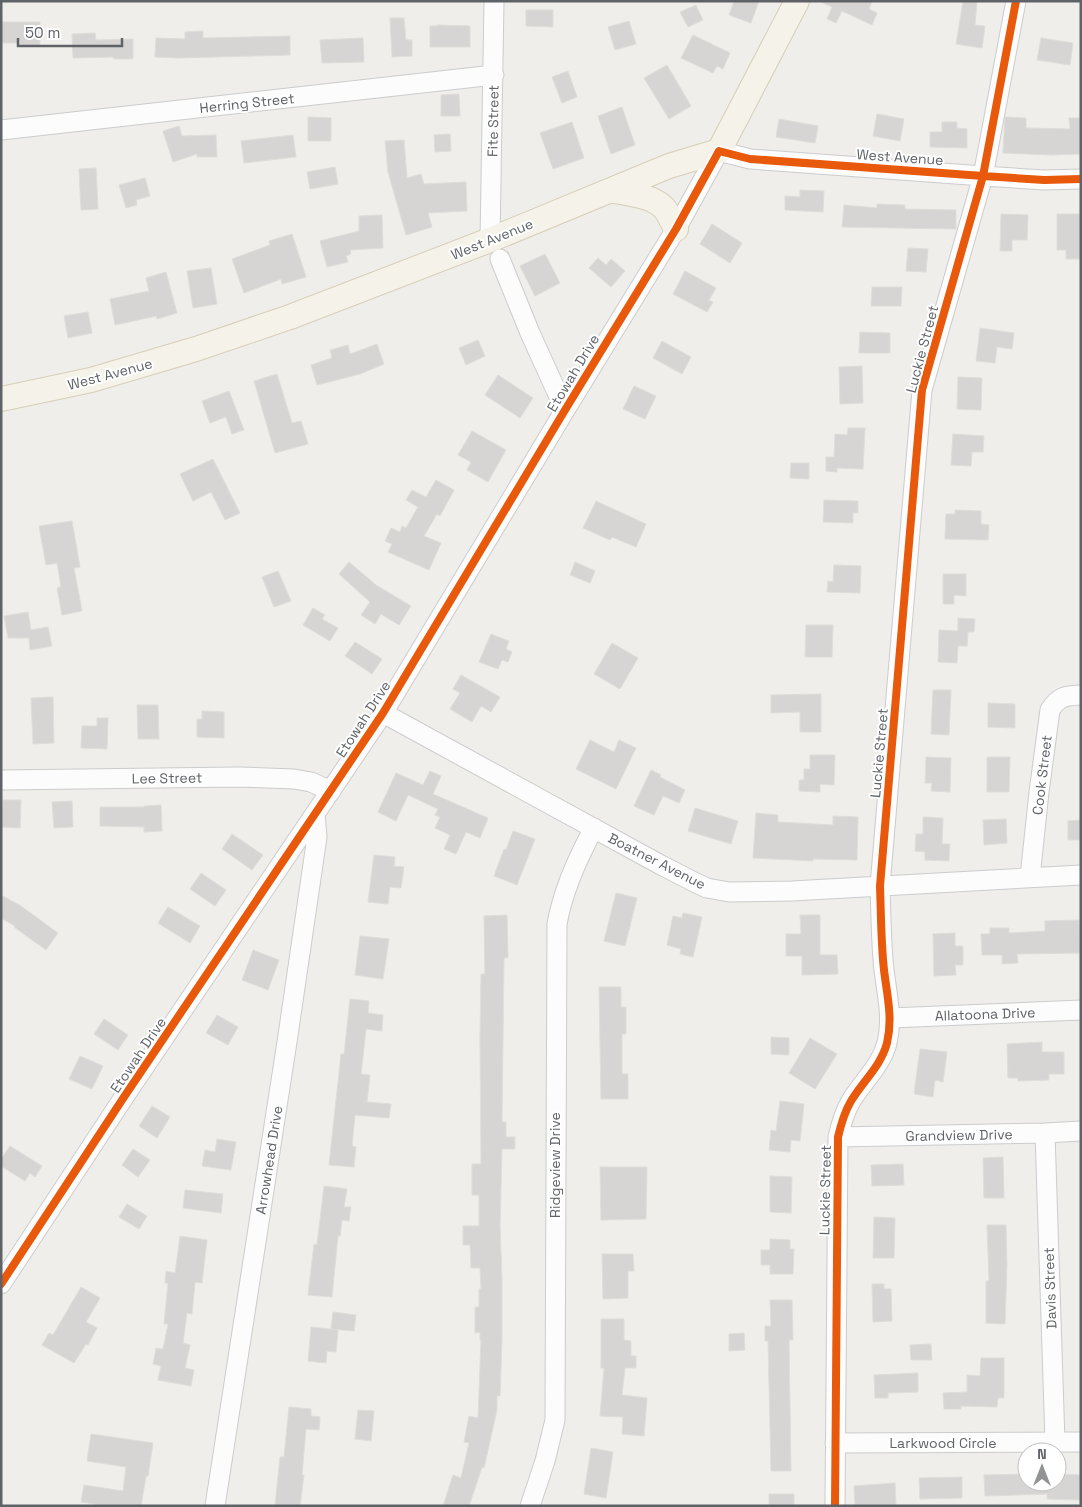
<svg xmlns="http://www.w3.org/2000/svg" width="1082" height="1507" font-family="'Space Grotesk',sans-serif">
	<rect width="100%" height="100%" fill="#efeeea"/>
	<path fill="#d6d5d3" stroke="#deddd9" d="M734,1H759L751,23L729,15Z
		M819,1H872L869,9L877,13L872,25L842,11L836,23L827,19L832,7Z
		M963,1H977L975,25L985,26L982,48L956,44Z
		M696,5L703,20L688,27L680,12Z
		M526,10H553V27L526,26Z
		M390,18H404L406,40H412V56L392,57Z
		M629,21L636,44L615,50L608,27Z
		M1,22H40V46H20V43H1Z
		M437,25L470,26V47H430V26H437Z
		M203,31V38L290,36V55L178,58L155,57L156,38L185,39V32Z
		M95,33L96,40L133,39V59H114L113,57L73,58L72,34Z
		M693,35L730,53L723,69L717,66L713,73L681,58Z
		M363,38L364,62L322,63L320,40Z
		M1041,38L1073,43L1070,65L1037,60Z
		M667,65L691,106L669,119L644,78Z
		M568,71L577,97L562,103L552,77Z
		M459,94L460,116H441V95Z
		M622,107L635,145L611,154L598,116Z
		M877,114L904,119L900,141L873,136Z
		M308,117L331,118V141H308Z
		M1005,117L1026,118V128L1070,129L1069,118H1081V154L1052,155L1003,153Z
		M779,119L818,126L815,143L776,137Z
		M572,122L584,158L553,169L540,133Z
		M942,122H957V128L967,129V148L930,147V132H942Z
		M179,126L182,136L216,135L217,157H197V154L173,162L163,131Z
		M450,134L451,151L435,152L434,135Z
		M293,135L296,157L244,163L241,141Z
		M404,140L407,178L421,174L424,184L466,182L467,211L428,213L432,227L406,235L388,172L385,141Z
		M335,167L338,184L310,189L307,172Z
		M96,168L98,209L81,210L79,169Z
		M145,178L150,196L136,200L137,205L126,208L119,185Z
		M800,190L824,191L823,212L785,210V196L800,197Z
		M877,204L905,205V209L956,210V229L842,227L844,205L877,208Z
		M1001,214L1028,215L1027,240H1012V251H1000Z
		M1057,214H1081V259H1066V250H1057Z
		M382,215L383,248L350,250L351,254L346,256L348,262L327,267L320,241L359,231V216Z
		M712,224L742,243L730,263L700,244Z
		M292,234L306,277L282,284L281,279L244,293L232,259L270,245L269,241Z
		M908,248L928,249L926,272L906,271Z
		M545,254L560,283L535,296L520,266Z
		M598,258L606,265L611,259L625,271L611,287L589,268Z
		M211,268L217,304L193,308L187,271Z
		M685,271L716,288L709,300L713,302L707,312L673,294Z
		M166,272L177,313L157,319L156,316L115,325L110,299L149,291L146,278Z
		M872,287H902L901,306H871Z
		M88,312L92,333L68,338L64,316Z
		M980,328L1014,333L1012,349L997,347L995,363L976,361Z
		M860,332L890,333V353H859Z
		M478,340L485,356L466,365L459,348Z
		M662,341L691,357L682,374L653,358Z
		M377,344L384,364L360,374L317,385L311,365L332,358L330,350L348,345L350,354Z
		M862,366L863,403L840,404L839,367Z
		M277,374L292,423L301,421L308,444L275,453L254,381Z
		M498,375L533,398L520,418L485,395Z
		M958,377L982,378L981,410L957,409Z
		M634,386L656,396L645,419L623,409Z
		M229,391L244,430L232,434L226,417L210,423L202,401Z
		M848,428H865L863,469L837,468V472L826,471V457H834L835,434L847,435Z
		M472,431L506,450L488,482L467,470L471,462L458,455Z
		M953,434L984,436L983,452H972L971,466L951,465Z
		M213,459L240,513L225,520L211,492L193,501L180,474Z
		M791,463H809V479L790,478Z
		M436,480L454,490L440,516L437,514L424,536L441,543L429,570L388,552L392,544L385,541L391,528L400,532L402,526L406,528L418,507L406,500L412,490L426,497Z
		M824,500L858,501V513H853V523L823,522Z
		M596,501L646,524L636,547L612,537L610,540L583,528Z
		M955,510L981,511V524L989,525L988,540L945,539L946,514H955Z
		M72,521L80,567L74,568L82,611L62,615L57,588L61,587L57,563L46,565L39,526Z
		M349,562L376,585L411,606L399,625L381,614L375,624L361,615L370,602L339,574Z
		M575,562L595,571L590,583L570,575Z
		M834,565L861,566L860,593L827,592L828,581L833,582Z
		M278,571L291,601L274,607L262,577Z
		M943,574H966V596L954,595V604H943Z
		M313,608L325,615L322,619L338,628L330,641L303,625Z
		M28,612L31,630L48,627L52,646L30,650L29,638H8L4,616Z
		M958,618L975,619L974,632H968L967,646H958L957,663L938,662L939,630L958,631Z
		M806,625H833L832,657H805Z
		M491,634L509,641L506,649L512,652L508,662L502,660L498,669L479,662Z
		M355,642L382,659L372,674L345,656Z
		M612,643L638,658L620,689L594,674Z
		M461,675L500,697L491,712L481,706L472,722L450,709L460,693L453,689Z
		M933,690H951L949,735L931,734Z
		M821,694V732H800V712L771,713V695Z
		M53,697L54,743L33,744L31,698Z
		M988,703L1015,704V728L988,727Z
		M137,705H158L159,739H138Z
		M202,711L224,712V738L197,737V719H202Z
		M97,718H108L107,749L81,748L82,726H97Z
		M590,740L614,752L619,740L636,748L616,789L576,769Z
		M810,755H835L834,785L820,784V792L799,791V780H804V769H810Z
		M926,757L951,758L950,792L931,791L932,783H925Z
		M987,757H1010L1009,792H987Z
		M651,770L661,775L660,777L685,790L679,803L663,796L654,815L634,806Z
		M430,771L441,776L433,794L488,818L480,838L466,832L456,854L444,849L450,835L435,828L440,817L435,815L438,809L408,795L396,821L378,812L396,773L423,785Z
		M3,800H21L20,828L2,827Z
		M72,801L73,827L54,828L52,802Z
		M161,805L162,831L144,832V827L100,826V807H144V806Z
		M695,808L738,821L731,844L688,831Z
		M756,813L778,815V822L833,825V816L858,817L857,860L813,859V861L753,858Z
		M923,817L943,818L942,844H950L949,861L925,860V852L915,851L916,834H923Z
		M1006,819L1007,843L984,845L983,820Z
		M1081,820V840H1068V821Z
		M513,831L535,839L517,885L494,876L504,849L506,850Z
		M232,834L263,855L252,870L222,849Z
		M374,855L395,857L394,866L404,867L401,888L390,887L388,904L368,902Z
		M201,873L226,890L215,906L190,889Z
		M616,893L637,898L625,946L604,941Z
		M1,895L21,906L58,933L46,950L14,927L15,926L1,918Z
		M168,907L200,926L190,943L158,923Z
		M683,913L702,917L693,957L680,954L681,949L667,945L673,916L682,918Z
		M507,915L508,958H504L502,1122H506V1137H515V1149H502L500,1226L502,1278V1339L500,1396H497V1410L484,1468L482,1467L469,1506H443L453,1475L461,1478L469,1443L464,1442L469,1416L478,1418L481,1340H480V1332L475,1333V1307H479V1289H481L480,1268H471L470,1245H463V1226H479V1195H472V1164H481L480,1039L481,974H485L484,916Z
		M800,915H820V955H837L838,974L802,975V956H786V934H801Z
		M1079,920L1080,953L1017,954L1018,963L1002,964V955H982L981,934H990V928H1009V933L1045,931V921Z
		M955,933V946H963V965H955L956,975L934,976L933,934Z
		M360,936L389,939L383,979L355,975Z
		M253,950L279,960L268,990L242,980Z
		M599,987H621V1007H626V1034H622V1074H628V1099H601Z
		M350,999L369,1001L368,1013L383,1015L382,1031L366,1029L361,1074L370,1075L367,1102L391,1104L389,1118L355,1115L352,1146L356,1147L354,1167L329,1165L341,1054H344Z
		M217,1015L238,1027L228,1045L206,1033Z
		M104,1019L128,1035L118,1050L94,1034Z
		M771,1037L789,1038V1055L771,1054Z
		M810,1038L837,1054L815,1089L789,1073Z
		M1042,1042V1052H1064V1074H1049V1080L1018,1081V1078H1008L1007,1044Z
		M920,1049L947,1052L943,1082L935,1080L933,1097L914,1094Z
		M80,1056L103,1066L92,1089L69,1079Z
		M780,1101L804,1104L800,1141L791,1140L790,1152L769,1150L771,1130L776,1131Z
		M152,1106L170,1117L157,1138L139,1126Z
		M217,1139L236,1142L231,1170L202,1166L205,1150L215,1152Z
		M10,1146L42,1166L35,1177L30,1173L25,1181L1,1166V1159Z
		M133,1149L150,1160L138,1177L122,1165Z
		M1003,1157L1004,1198H984L983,1158Z
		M903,1164L904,1185L872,1186L871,1165Z
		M600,1167H647L646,1219L601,1220Z
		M770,1176L792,1177L791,1213L770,1212Z
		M324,1186L347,1189L344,1207H351L349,1221L342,1220L340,1236H338L332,1297L308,1295L314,1244L317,1245Z
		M185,1190L223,1194L221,1213L183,1208Z
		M127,1204L147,1216L139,1229L119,1217Z
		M874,1217L895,1218L894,1258H873Z
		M987,1225H1006L1007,1265L1005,1324L986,1323V1281H989Z
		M180,1236L207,1240L202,1283L195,1282L192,1314L187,1313L183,1343L190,1345L185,1368L194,1370L191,1386L158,1380L161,1366L153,1364L156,1348L163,1349L168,1324H164L168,1283H165L166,1271L175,1273Z
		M770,1239L790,1240V1249H794L793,1274H770V1265H761V1250H770Z
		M602,1254H633L634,1271H628V1298L603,1299Z
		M872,1284H884V1289H891L892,1321L873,1322Z
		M81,1287L100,1298L86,1322L97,1328L88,1345L86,1344L74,1363L42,1345L49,1333L53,1335Z
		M770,1300H792L793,1340H789L791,1471H771L768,1341H765V1326H771Z
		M333,1312L356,1315L354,1331L331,1329Z
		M601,1319H624V1340L631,1341V1356H636V1368H625L622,1395L647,1398L644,1436L622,1434L623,1417L600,1416L604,1368H601Z
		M311,1327L338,1330L336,1352L327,1351L326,1363L308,1361Z
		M744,1333L745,1350L729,1351V1334Z
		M931,1344L932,1360H911L910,1345Z
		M981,1358H1004V1398H998L997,1407L961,1406V1409H944L943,1393L967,1392V1375L980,1376Z
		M918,1373V1392L888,1393V1398H875L874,1375Z
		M289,1407L311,1409V1416L320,1417L319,1430L306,1429L302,1475H304L300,1506H275L280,1457H284Z
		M358,1410L374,1411L371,1441L355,1439Z
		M91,1434L153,1443L148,1476H146L141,1506H94L95,1504L81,1502L84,1485L123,1491L126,1467L87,1461Z
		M591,1448L613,1452L606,1498L584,1494Z
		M1027,1474V1482H1057V1474L1081,1475V1500L1047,1499V1494L985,1496L984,1475Z
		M962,1477V1498L920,1499L919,1478Z
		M895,1483L896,1505L855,1506L854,1486Z
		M769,1494H794V1506H769Z"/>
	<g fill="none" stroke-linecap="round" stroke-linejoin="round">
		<defs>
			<path id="minor" d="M1,130L494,75
				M490,240L494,1
				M500,259L530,333L565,410
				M383,713L661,865L696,883L707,888L729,892L792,891L1081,875
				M1,780L239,777L294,779L311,782L331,791
				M1030,877L1039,792L1050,710C1059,696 1065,696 1081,695
				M890,1018L1081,1010
				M1045,1133L1055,1442
				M838,1137L1045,1133L1081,1131
				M1,1284L124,1097L383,713L565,410L676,229L719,151L750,159L983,176L1044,180L1081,179
				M835,1443L1081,1442
				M215,1506L287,1042L317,837L315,814
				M530,1506L545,1461L555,1420L557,924C563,890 577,859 594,828
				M835,1506L838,1137C841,1124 844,1113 851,1101C863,1081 881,1066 887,1043C893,1018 887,995 884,970C881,943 881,914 880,886L922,390L983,176L1016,1"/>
			<path id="major" d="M611,190C628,194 651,195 664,208C669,214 672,222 676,229
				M1,399L91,380L196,349L290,317L490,240L669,166L719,151L797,1"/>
		</defs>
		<use href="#minor" stroke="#cbcccc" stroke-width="21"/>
		<use href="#major" stroke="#d7ceb8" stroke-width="26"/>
		<use href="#minor" stroke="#fdfcfc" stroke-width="19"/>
		<use href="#major" stroke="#f4f2e9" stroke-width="24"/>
		<defs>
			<path id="cycleway" d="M1,1284L124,1097L383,713L565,410L676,229L719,151L750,159L983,176L1044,180L1081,179
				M835,1506L838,1137C841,1124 844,1113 851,1101C863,1081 881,1066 887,1043C893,1018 887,995 884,970C881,943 881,914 880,886L922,390L983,176L1016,1"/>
		</defs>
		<use href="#cycleway" stroke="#fff" stroke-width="11"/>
		<use href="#cycleway" stroke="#e8590c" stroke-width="8"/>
	</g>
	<g text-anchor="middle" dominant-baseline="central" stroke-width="4" stroke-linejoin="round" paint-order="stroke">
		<g font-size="14" fill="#5f6368" stroke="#fff">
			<text transform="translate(247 103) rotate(-6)">Herring Street</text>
			<text transform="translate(493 121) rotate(-89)">Fite Street</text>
			<text transform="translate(900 157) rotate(4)">West Avenue</text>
			<text transform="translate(492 239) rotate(-22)">West Avenue</text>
			<text transform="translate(922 349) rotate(-75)">Luckie Street</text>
			<text transform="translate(573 373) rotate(-59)">Etowah Drive</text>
			<text transform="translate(110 374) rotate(-15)">West Avenue</text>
			<text transform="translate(363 719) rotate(-57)">Etowah Drive</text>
			<text transform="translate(879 753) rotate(-85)">Luckie Street</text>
			<text transform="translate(1042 775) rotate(-83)">Cook Street</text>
			<text transform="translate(167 778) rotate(-1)">Lee Street</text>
			<text transform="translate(657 861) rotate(27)">Boatner Avenue</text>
			<text transform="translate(985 1014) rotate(-2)">Allatoona Drive</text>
			<text transform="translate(138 1055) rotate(-56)">Etowah Drive</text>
			<text transform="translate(959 1135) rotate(-1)">Grandview Drive</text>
			<text transform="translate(269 1160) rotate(-81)">Arrowhead Drive</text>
			<text transform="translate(555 1165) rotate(-90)">Ridgeview Drive</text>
			<text transform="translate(825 1190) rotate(-89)">Luckie Street</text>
			<text transform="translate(1050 1288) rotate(-92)">Davis Street</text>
			<text x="943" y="1443">Larkwood Circle</text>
		</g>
	</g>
	<rect width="1082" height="1507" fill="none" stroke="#5f6368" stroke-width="5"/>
	<g transform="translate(1042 1467)"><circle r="24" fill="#ffffff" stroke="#bfc1c3"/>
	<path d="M0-4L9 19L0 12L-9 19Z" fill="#919496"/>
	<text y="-8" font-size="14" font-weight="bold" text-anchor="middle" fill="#5f6368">N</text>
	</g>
	<path d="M18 38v8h104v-8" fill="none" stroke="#5f6368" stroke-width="2.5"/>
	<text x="25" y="38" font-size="15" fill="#5f6368" stroke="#ffffff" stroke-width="4" paint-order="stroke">50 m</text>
</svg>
